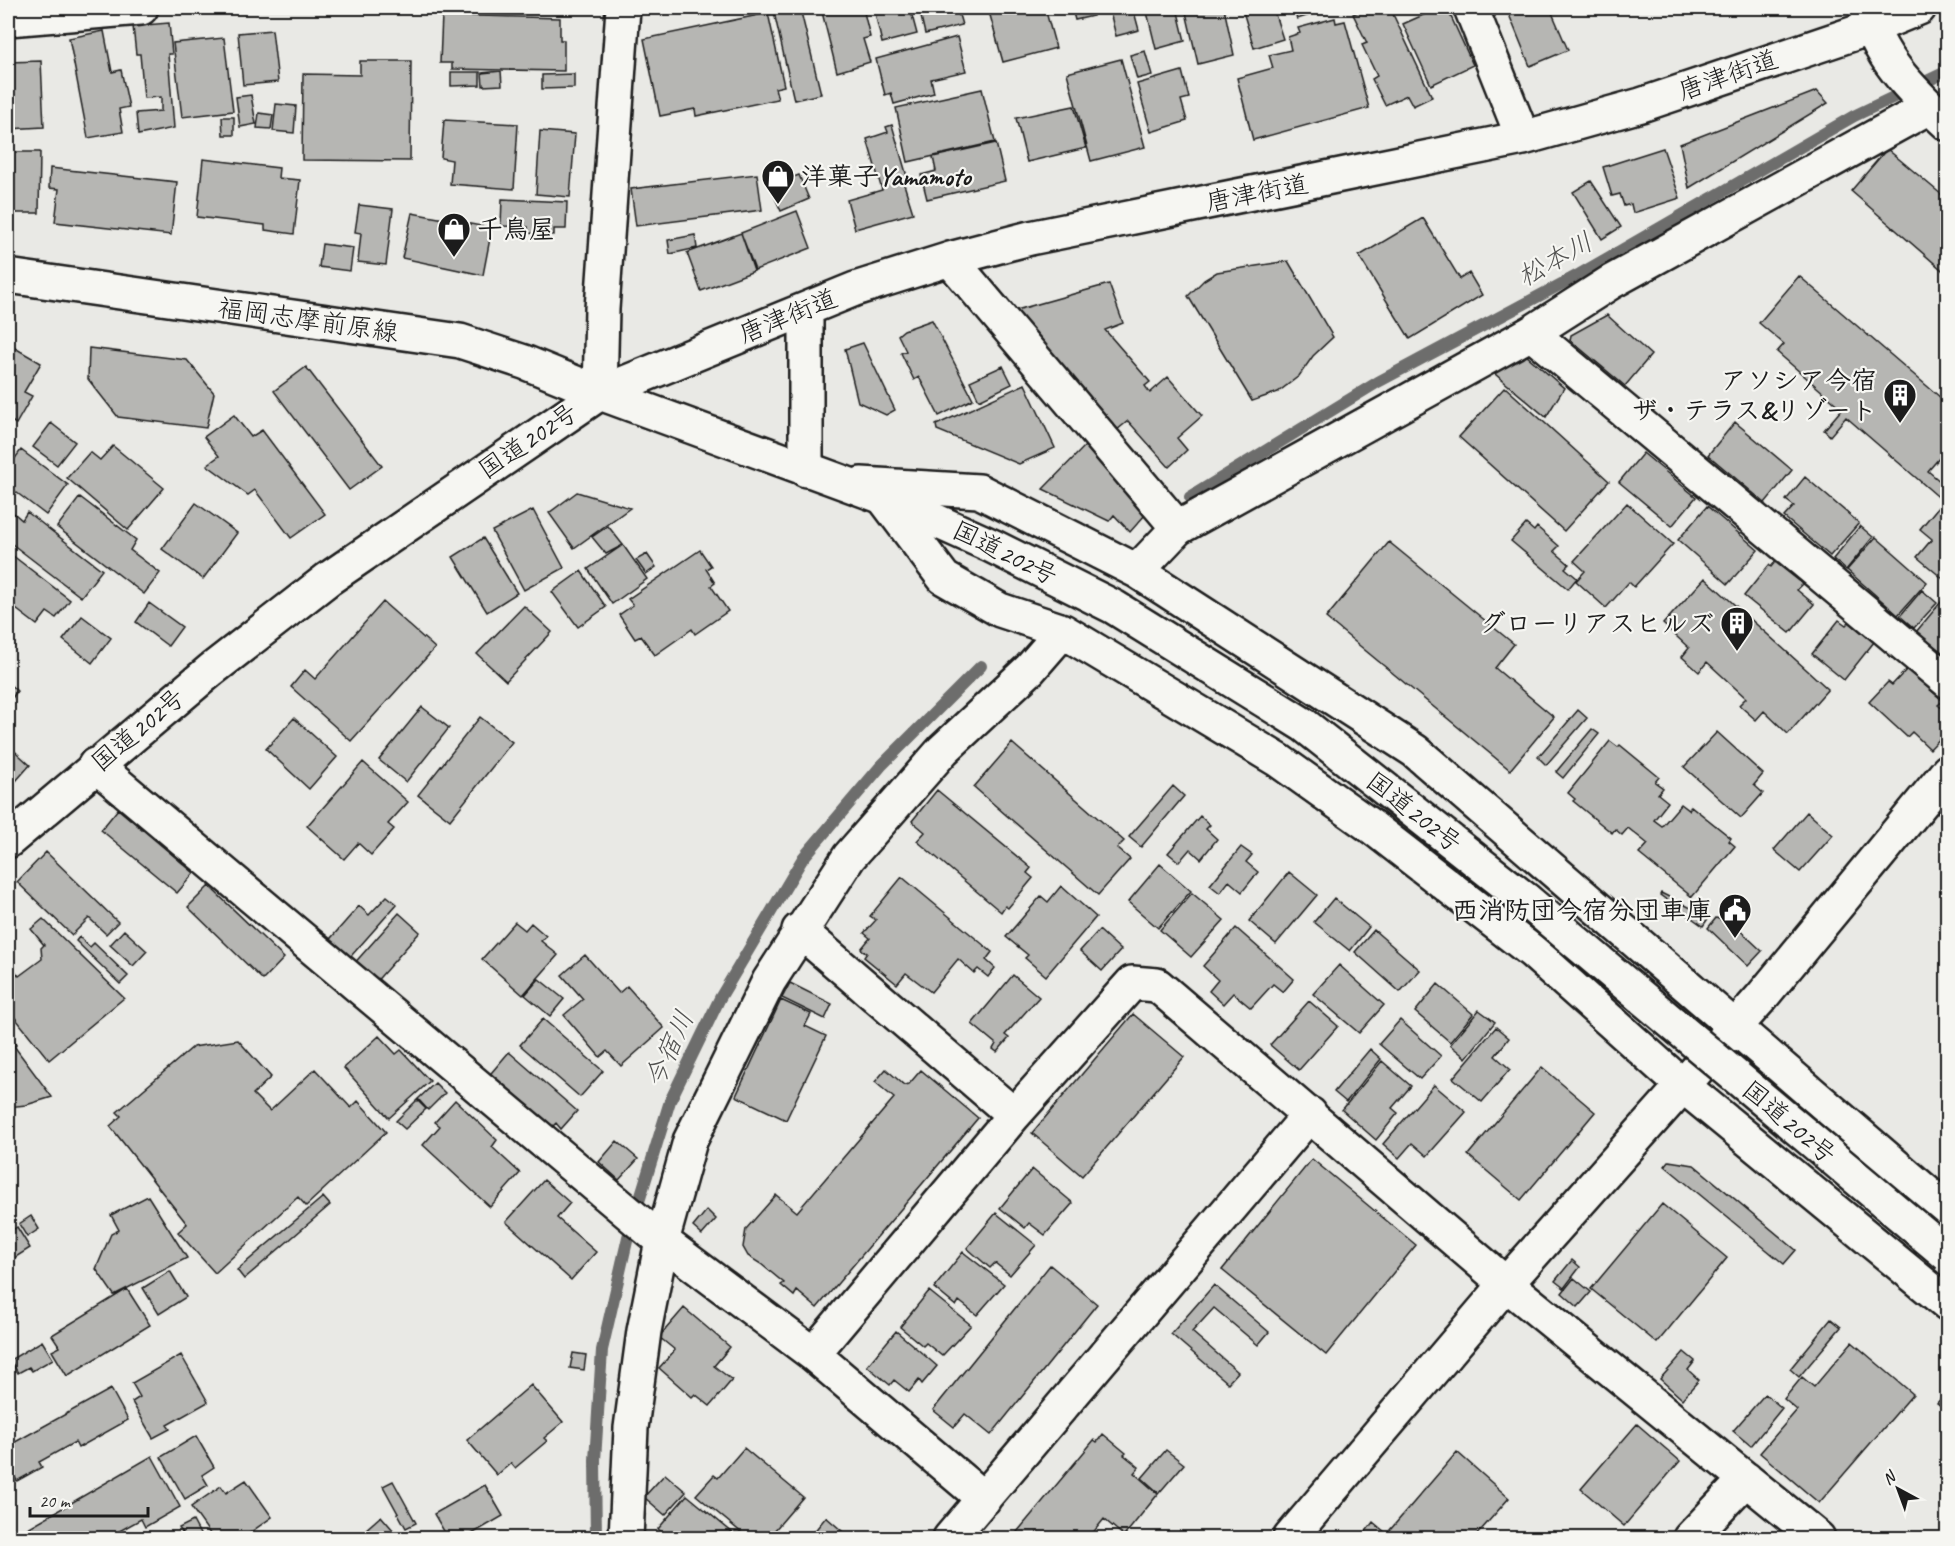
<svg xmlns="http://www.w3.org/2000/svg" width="1955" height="1546" font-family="Caveat,'Klee One',sans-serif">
	<rect width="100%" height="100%" fill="#e9e9e5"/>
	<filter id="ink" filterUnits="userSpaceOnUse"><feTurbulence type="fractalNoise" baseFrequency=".0167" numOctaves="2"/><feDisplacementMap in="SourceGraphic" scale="12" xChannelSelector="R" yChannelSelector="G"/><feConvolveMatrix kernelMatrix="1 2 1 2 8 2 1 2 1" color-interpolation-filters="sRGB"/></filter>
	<g filter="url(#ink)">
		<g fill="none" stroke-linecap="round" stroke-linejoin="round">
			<path stroke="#6d6d6c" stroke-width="12" d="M1190,497L1378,382L1580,274L1854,116L1948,71
				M596,1538L595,1460L602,1350L628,1237L670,1101L720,998L803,858L881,766L981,666"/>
		</g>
		<path fill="#b6b6b3" stroke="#1c1c1c" stroke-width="1.5" d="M773,8H800L821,94L794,100Z
			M821,8H863L870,37L863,39L870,62L837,72Z
			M877,8H910L917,34L882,43L875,13L878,12Z
			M919,8H957L962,25L925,34Z
			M988,8H1045L1056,48L1003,62Z
			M1078,8H1091L1093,16L1075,20L1072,9Z
			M1109,8H1133L1139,30L1116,36Z
			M1146,8H1177L1185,41L1156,49Z
			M1185,8H1224L1234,55L1198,64Z
			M1242,8H1273L1283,39L1254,48Z
			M1293,8H1317L1319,12L1297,19Z
			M1366,8H1390L1432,97L1413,106L1407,95L1385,105L1372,79L1377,76L1362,45L1367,43L1353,14Z
			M1396,8H1415L1398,13Z
			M1439,8H1447L1473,65L1431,85L1403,24Z
			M1520,8H1550L1568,50L1530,66L1508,12Z
			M768,13L784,86L775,88L778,99L696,116L695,109L660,116L644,39Z
			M442,15L560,18V40H564V71L452,69V63H440Z
			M1335,18L1336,23L1345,21L1369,108L1253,140L1237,78L1273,68L1269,55L1291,50L1288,37L1300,33L1298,28Z
			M169,23L172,54H168L174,128L138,135L136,113L161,111V97L144,98L140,54H136L133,26Z
			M272,30L278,82L243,85L238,33Z
			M104,31L112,72L121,70L129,107L119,109L123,132L88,138L69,38Z
			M957,37L966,71L931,79L934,93L894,104L891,93L885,95L876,59Z
			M224,38L233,111L182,117L173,43Z
			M1145,51L1152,75L1137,79L1130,55Z
			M1121,59L1145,147L1091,161L1067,73Z
			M41,61L44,127L8,129V62Z
			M360,61H411L410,161L302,160L303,74L360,75Z
			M501,71L502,85L483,86L482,73Z
			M1182,71L1189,98L1181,100L1187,121L1151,132L1137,84Z
			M451,72H480V85L451,86Z
			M574,74V88L542,89V75Z
			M982,89L995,142L908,162L896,108Z
			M1817,91L1828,103L1689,188L1680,144Z
			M251,95L256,124L240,127L236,97Z
			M276,104L296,106L294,133L273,131Z
			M1074,106L1086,148L1027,162L1016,118Z
			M259,113L273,115L271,129L257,128Z
			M222,117H234V135H223Z
			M444,120L518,124L514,189L450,184L452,160L441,158Z
			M892,125L908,180L903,181L913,213L855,229L847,200L882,190L867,139L888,132L886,127Z
			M540,131L575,134L570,197L536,194Z
			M996,143L1005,181L927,199L921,175L936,171L933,157Z
			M1663,148L1680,198L1633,213L1631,204L1624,206L1620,194L1612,196L1603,167Z
			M1887,149L1948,200V275L1851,191Z
			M8,152H40L39,213H8Z
			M203,159L279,168L278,178L300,180L294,234L265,230V225L197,217Z
			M50,168L177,182L171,235L55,222L59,189L49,188Z
			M757,174L762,210L636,226L631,189Z
			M799,175L809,199L781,211L770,186Z
			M1591,181L1621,227L1602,239L1573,192Z
			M502,199L567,202L566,229H554V235L528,233V227L501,226Z
			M359,205L393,209L386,265L358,262L361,233L355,232Z
			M797,211L811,248L755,270L741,233Z
			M412,213L492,228L483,275L402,258Z
			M1423,218L1460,279L1469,273L1482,295L1410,339L1359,256Z
			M741,233L754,271L701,291L687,253Z
			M695,235L697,248L670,254L668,240Z
			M322,244L353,248L350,271L319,267Z
			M1288,261L1333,337L1313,356L1299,376L1278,392L1252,401L1188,296L1204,280L1217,272Z
			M1799,276L1948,404V448L1928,471L1948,488V583L1917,557L1932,539L1920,529L1943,501L1846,417L1830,436L1824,430L1842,409L1777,352L1784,344L1759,323Z
			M1109,284L1123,323L1105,330L1150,382L1145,386L1150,393L1168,377L1202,416L1177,438L1187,450L1169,467L1128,421L1117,430L1013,311Z
			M1607,315L1651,355L1625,386L1570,340L1571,335Z
			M932,320L973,399L939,416L919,377L914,380L901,353L906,351L898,335L904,330Z
			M863,343L895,410L886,415L858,402L845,349Z
			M8,344L41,363L24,392L32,396L16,424L8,419Z
			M89,348L187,360L214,393L206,428L118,417L88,379Z
			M1526,355L1564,388L1546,417L1489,369Z
			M1003,366L1012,384L979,400L970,381Z
			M306,367L382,466L349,490L274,391Z
			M1025,384L1055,448L1019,464L937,430L936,425Z
			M1505,387L1609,481L1564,531L1459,437Z
			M234,415L251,437L262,430L325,514L291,538L255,490L248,495L207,465L219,456L204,437Z
			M1735,422L1792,470L1765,503L1708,455Z
			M51,423L75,442L57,465L33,447Z
			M113,446L164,488L128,530L67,478L90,452L100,460Z
			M1085,446L1145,515L1130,532L1114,515L1109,521L1043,489Z
			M21,450L68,485L46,515L8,486V468Z
			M1643,453L1696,497L1672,526L1619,482Z
			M1805,477L1859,523L1830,556L1784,517L1794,506L1786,500Z
			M577,492L630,508L574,548L549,513Z
			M80,497L136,540L130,550L160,573L144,594L57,527Z
			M196,503L237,533L203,579L162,549Z
			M1627,503L1673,544L1634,587L1629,582L1606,608L1576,581L1585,571L1574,561Z
			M1707,506L1758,550L1728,584L1678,540Z
			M9,509L22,520L27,512L102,570L81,597L8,541Z
			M533,510L564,568L524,590L492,531Z
			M1526,524L1534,531L1537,527L1559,546L1554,551L1569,564L1565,568L1577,578L1568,589L1511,541Z
			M608,526L623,545L606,554L592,537Z
			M1860,526L1873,537L1846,570L1833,559Z
			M1876,537L1927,582L1898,615L1847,570Z
			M483,538L517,593L487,612L453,557Z
			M1389,542L1514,644L1495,668L1554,717L1510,770L1326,618Z
			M623,545L647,579L612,604L588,569Z
			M700,550L711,566L706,569L715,583L711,586L728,611L695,634L692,629L655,655L641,636L635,639L619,615L633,605L628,599Z
			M8,552L70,600L56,618L47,612L37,625L8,603Z
			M647,554L656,567L646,574L636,560Z
			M1775,562L1803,584L1797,590L1814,604L1790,633L1744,596L1769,565L1771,567Z
			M581,571L606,607L578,627L552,592Z
			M1705,578L1828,689L1788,734L1764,711L1756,720L1739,705L1746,698L1707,662L1699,672L1682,657L1689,648L1663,624Z
			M1922,590L1937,603L1914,628L1900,616Z
			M1946,596L1948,598V657L1916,632Z
			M383,602L435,648L351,741L291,687L305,670L315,679Z
			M149,603L182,627L168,646L136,622Z
			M524,606L552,632L506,681L477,654Z
			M82,616L111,638L92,663L63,640Z
			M1839,620L1846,625L1849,622L1874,642L1844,680L1812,654Z
			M1907,669L1943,701L1938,705L1948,713V730L1930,749L1912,732L1907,737L1869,702L1888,682L1892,685Z
			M8,683L17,691L8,704Z
			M422,707L449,728L406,782L379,760Z
			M1578,710L1587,718L1546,765L1538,757Z
			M480,717L512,742L450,820L418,795Z
			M294,718L337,757L309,789L266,749Z
			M1592,729L1599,734L1563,778L1556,772Z
			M1717,732L1763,774L1754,785L1763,793L1741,818L1684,767Z
			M1610,741L1618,747L1620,745L1659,777L1655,782L1663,788L1658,794L1668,802L1654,820L1662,826L1681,804L1689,810L1691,806L1731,838L1729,841L1735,846L1692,897L1639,854L1648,844L1628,828L1622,835L1615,829L1612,833L1573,801L1575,799L1568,793Z
			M1012,743L1124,841L1117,848L1130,859L1098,895L974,787Z
			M8,745L30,765L8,790Z
			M363,762L408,802L388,824L394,829L371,855L358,843L344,859L307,826Z
			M1173,786L1184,796L1141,847L1129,837Z
			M937,790L1031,868L1027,873L1033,878L1008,908L1005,906L1001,912L917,841L925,832L912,821Z
			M118,809L194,873L177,893L101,830Z
			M1807,812L1833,835L1800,872L1774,850Z
			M1200,816L1210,825L1206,829L1217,839L1201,859L1190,849L1179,862L1168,853Z
			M1241,847L1252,855L1246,862L1258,872L1242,892L1229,881L1220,893L1210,885Z
			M46,852L118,922L106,934L89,918L72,935L17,882Z
			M1160,864L1191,891L1158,928L1128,902Z
			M1289,872L1317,895L1276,944L1249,921Z
			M902,877L992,952L986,960L995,968L988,977L978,969L974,973L958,959L931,992L906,973L897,984L864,957L867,953L861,949L870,938L864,933L876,920L870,916Z
			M209,886L284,958L263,980L188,907Z
			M1061,886L1096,917L1046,976L1025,958L1028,955L1006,937L1041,896L1048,902Z
			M1192,893L1224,920L1191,957L1160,930Z
			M1661,893L1709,917L1703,926L1660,895Z
			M387,896L397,904L344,964L324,946L359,906L369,915Z
			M1334,898L1369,927L1350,951L1314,922Z
			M399,913L420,932L373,985L352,966Z
			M1716,918L1734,925L1762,951L1748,966L1708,928Z
			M43,919L124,998L49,1060L8,1009V962L19,976L42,959L41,948L44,945L31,929Z
			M515,922L525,930L531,923L546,936L541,941L558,955L523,995L482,959Z
			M1236,928L1294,979L1283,992L1273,984L1251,1008L1233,993L1223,1004L1209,991L1218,980L1203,966Z
			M124,930L147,951L133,966L110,945Z
			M1099,930L1121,950L1102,971L1080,951Z
			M1374,930L1420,970L1400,992L1355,952Z
			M79,937L90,947L94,943L128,976L120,984L76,941Z
			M585,955L619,993L627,986L664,1028L621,1066L607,1051L600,1057L564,1015L583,999L562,975Z
			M1339,965L1384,1005L1359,1033L1313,994Z
			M1013,975L1039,997L1005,1035L1009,1038L997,1052L993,1049L996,1044L972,1024Z
			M539,979L564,999L550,1016L525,995Z
			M790,983L832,1004L825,1019L782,998Z
			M1438,984L1473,1014L1450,1042L1415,1012Z
			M781,1000L811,1014L805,1026L826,1036L786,1120L736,1096Z
			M1309,1001L1338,1026L1299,1070L1270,1045Z
			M1479,1010L1495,1022L1466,1058L1450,1045Z
			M1133,1014L1184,1057L1082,1176L1032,1133Z
			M543,1019L603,1071L580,1097L520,1045Z
			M1400,1020L1441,1056L1420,1079L1379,1044Z
			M1496,1027L1509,1038L1495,1056L1510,1069L1482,1102L1453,1078Z
			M8,1033L16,1045L14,1046L52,1097L26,1105L8,1107Z
			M379,1036L396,1054L401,1050L430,1081L389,1118L344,1068Z
			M238,1040L271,1077L253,1094L270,1111L315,1069L351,1108L358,1101L386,1132L306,1206L298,1197L215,1273L178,1232L187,1224L110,1126L121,1116L117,1112L193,1047Z
			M1370,1049L1381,1059L1346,1102L1334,1092Z
			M509,1052L577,1111L561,1129L556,1123L548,1131L486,1079Z
			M1382,1061L1411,1086L1392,1108L1398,1113L1376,1140L1342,1110Z
			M1542,1067L1595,1112L1521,1200L1468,1155Z
			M886,1069L904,1085L909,1084L921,1070L978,1118L817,1308L797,1291L794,1296L781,1285L784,1283L761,1264L748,1256L743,1247L746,1229L776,1195L797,1212L894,1098L875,1082Z
			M435,1083L445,1093L428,1110L418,1099Z
			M1434,1085L1466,1112L1427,1156L1412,1143L1399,1158L1383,1144Z
			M417,1100L426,1109L405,1129L396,1121Z
			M455,1100L497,1140L492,1147L520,1173L490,1207L423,1145L440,1126L435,1122Z
			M617,1141L638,1159L619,1180L599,1162Z
			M1312,1159L1416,1245L1326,1355L1222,1270Z
			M1669,1161L1694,1165L1796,1250L1784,1264L1665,1166Z
			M1032,1169L1073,1203L1045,1235L1029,1223L1025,1228L1000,1208Z
			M544,1180L570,1203L557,1218L596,1252L571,1280L506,1222Z
			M148,1196L187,1258L114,1295L96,1269L111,1234L119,1230L111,1215Z
			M323,1197L330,1205L244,1279L237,1270Z
			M1662,1204L1727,1258L1657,1343L1591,1289Z
			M707,1210L716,1219L702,1235L693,1227Z
			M996,1213L1036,1245L1010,1275L995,1263L990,1268L967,1248Z
			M31,1216L39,1229L27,1237L19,1224Z
			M17,1227L30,1248L8,1262V1233Z
			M963,1252L1004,1284L977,1315L959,1301L956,1306L934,1288Z
			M1572,1260L1580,1267L1564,1288L1555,1281Z
			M1050,1265L1097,1304L991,1435L965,1414L954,1427L933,1410Z
			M170,1271L186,1297L159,1314L143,1288Z
			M1574,1278L1591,1292L1578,1307L1562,1293Z
			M1214,1285L1269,1332L1258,1345L1214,1308L1192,1332L1238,1372L1228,1383L1171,1334Z
			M127,1289L150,1325L67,1376L52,1351L60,1347L52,1335Z
			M929,1291L971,1325L942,1356L926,1343L923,1346L900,1327Z
			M684,1308L730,1347L714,1366L732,1380L710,1406L695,1394L692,1397L659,1368L675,1350L659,1337Z
			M1831,1319L1841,1327L1799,1377L1790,1369Z
			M896,1331L937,1366L922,1384L919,1380L909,1392L894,1380L890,1385L867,1366Z
			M42,1341L53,1359L32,1371L29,1367L18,1373L10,1360Z
			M1852,1342L1913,1394L1819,1503L1760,1453L1797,1410L1784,1399L1802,1377L1814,1387Z
			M1684,1352L1695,1361L1688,1370L1699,1380L1682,1399L1660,1379Z
			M573,1353L586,1355L584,1370L570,1368Z
			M181,1355L208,1402L167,1425L170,1429L153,1438L132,1402L140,1397L132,1383Z
			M531,1385L563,1422L544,1438L547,1441L515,1468L511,1463L497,1475L467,1440Z
			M111,1389L128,1420L78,1448L75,1442L39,1462L42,1467L17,1481L8,1463V1446Z
			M1948,1391V1412L1937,1403Z
			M1765,1394L1782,1408L1751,1446L1733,1431Z
			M1637,1424L1680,1461L1624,1526L1581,1489Z
			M1103,1434L1126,1453L1124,1455L1139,1467L1134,1473L1158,1494L1124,1536L1104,1519L1091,1535L1095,1538H1012L1094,1440L1097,1442Z
			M196,1436L214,1467L202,1475L208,1485L185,1499L161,1457Z
			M744,1448L803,1497L768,1538H748L696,1495L714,1475L718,1478Z
			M1166,1450L1184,1464L1159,1493L1142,1478Z
			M1457,1452L1509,1498L1474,1538H1400L1390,1530Z
			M152,1456L180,1507L145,1527L141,1519L107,1538H25L21,1532Z
			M665,1474L686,1492L665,1515L644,1497Z
			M246,1480L272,1517L247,1535L250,1538H213L191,1507L221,1486L226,1493Z
			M393,1481L416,1523L406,1528L383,1486Z
			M485,1485L503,1516L465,1538H448L434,1514Z
			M687,1495L739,1538H669L658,1529Z
			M381,1516L400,1538H356Z
			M826,1517L850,1538H809Z
			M193,1521L202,1538H185L179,1528Z
			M1373,1522L1392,1538H1369L1364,1534Z"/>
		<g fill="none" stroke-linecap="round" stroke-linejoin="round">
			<defs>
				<path id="minor" d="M623,8L602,309L600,393L855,289L950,259L1030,238L1523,138L1641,105L1870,28L1919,8
					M1471,8L1523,138
					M1867,8C1874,54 1914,93 1948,124
					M8,19L141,8
					M950,259L1178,528
					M1531,333L1948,681
					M806,470V309
					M861,484L979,491L1137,571L1415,751L1948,1211
					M883,497L944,578L1000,610L1063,631L1278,760L1372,827L1533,952L1682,1085L1948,1304
					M1137,571L1178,528L1531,333L1611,282L1929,107
					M95,765L662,1241L813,1354L984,1499
					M799,930L1014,1115
					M813,1354L1014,1115L1132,983L1157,985L1506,1284L1818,1538
					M626,1538L631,1428L644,1331L662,1241L690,1141L769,981L849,857L943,750L1030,669L1063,631
					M950,1538L1310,1114
					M1290,1538L1506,1284L1760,999L1948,771
					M1690,1538L1746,1479"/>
				<path id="major" d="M8,276L460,341L524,362L600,393"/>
				<path id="highway" d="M8,841L211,670L328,579L600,393L883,497L992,546L1114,607L1304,725L1526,900"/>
			</defs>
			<use href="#minor" stroke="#1c1c1c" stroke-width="38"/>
			<use href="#major" stroke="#1c1c1c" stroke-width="38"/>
			<use href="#highway" stroke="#1c1c1c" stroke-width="38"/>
			<use href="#minor" stroke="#f6f6f2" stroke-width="33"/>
			<use href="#major" stroke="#f6f6f2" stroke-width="33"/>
			<use href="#highway" stroke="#f6f6f2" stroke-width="33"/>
			<defs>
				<path id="highway-bridge" d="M1526,900L1948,1255"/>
			</defs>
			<use href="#highway-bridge" stroke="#1c1c1c" stroke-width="38" stroke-linecap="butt"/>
			<use href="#highway-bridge" stroke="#f6f6f2" stroke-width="33"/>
		</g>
	</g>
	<defs>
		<symbol id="shop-pin" viewBox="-11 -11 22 30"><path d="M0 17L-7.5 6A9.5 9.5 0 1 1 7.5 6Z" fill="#1c1c1c" stroke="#f6f6f2"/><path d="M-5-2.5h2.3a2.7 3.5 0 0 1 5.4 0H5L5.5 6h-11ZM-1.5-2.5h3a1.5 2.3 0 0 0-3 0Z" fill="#fff"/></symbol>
		<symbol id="building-pin" viewBox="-11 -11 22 30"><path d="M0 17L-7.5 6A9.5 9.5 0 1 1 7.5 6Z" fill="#1c1c1c" stroke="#f6f6f2"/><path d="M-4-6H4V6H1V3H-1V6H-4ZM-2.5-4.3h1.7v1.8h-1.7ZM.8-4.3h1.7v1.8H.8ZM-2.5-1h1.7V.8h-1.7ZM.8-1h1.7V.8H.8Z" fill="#fff"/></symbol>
		<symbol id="civic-pin" viewBox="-11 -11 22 30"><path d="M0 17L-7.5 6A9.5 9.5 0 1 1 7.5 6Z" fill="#1c1c1c" stroke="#f6f6f2"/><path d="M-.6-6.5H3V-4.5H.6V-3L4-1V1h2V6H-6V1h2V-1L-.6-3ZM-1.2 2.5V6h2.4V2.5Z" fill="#fff"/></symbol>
	</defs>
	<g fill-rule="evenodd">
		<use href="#shop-pin" x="759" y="157" width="38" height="52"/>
		<use href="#shop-pin" x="435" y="210" width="38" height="52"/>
		<use href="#building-pin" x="1881" y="376" width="38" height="52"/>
		<use href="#building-pin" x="1718" y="604" width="38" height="52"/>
		<use href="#civic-pin" x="1716" y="891" width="38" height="52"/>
	</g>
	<g text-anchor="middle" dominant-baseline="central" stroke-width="4.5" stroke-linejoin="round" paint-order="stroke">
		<g font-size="26" fill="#1c1c1c" stroke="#f6f6f2">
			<text transform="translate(1728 75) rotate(-19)">唐津街道</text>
			<text transform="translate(1257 193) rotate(-11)">唐津街道</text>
			<text transform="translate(788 316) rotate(-22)">唐津街道</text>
			<text transform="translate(308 320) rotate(8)">福岡志摩前原線</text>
			<text transform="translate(528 441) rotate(-34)">国道202号</text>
			<text transform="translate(1005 553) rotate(26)">国道202号</text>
			<text transform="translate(138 730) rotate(-40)">国道202号</text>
			<text transform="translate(1414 812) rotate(38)">国道202号</text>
			<text transform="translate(1789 1122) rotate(40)">国道202号</text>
		</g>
		<g font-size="26" font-weight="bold" fill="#1c1c1c" stroke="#f6f6f2" text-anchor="end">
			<text x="801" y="176" text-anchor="start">洋菓子Yamamoto</text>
			<text x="477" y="229" text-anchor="start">千鳥屋</text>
			<text x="1877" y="380">アソシア今宿<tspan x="1877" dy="30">ザ・テラス&amp;リゾート</tspan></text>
			<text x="1714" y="623">グローリアスヒルズ</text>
			<text x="1712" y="910">西消防団今宿分団車庫</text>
		</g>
		<g font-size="27" font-style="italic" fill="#525251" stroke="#f6f6f2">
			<text transform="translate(1555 259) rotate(-29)">松本川</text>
			<text transform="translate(669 1049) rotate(-65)">今宿川</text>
		</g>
	</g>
	<rect width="1955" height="1546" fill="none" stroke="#f6f6f2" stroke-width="30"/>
	<rect x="15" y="15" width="1925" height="1516" fill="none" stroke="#1c1c1c" stroke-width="2" filter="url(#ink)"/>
	<g transform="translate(1898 1489) rotate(319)" stroke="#f6f6f2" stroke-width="4.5" paint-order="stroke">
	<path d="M0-4.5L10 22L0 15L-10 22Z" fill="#1c1c1c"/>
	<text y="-9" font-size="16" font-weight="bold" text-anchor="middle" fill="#1c1c1c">N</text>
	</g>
	<path d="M30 1507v9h118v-9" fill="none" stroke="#1c1c1c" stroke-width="3"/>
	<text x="39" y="1507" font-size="18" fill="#1c1c1c" stroke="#f6f6f2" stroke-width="4.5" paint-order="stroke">20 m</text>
</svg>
